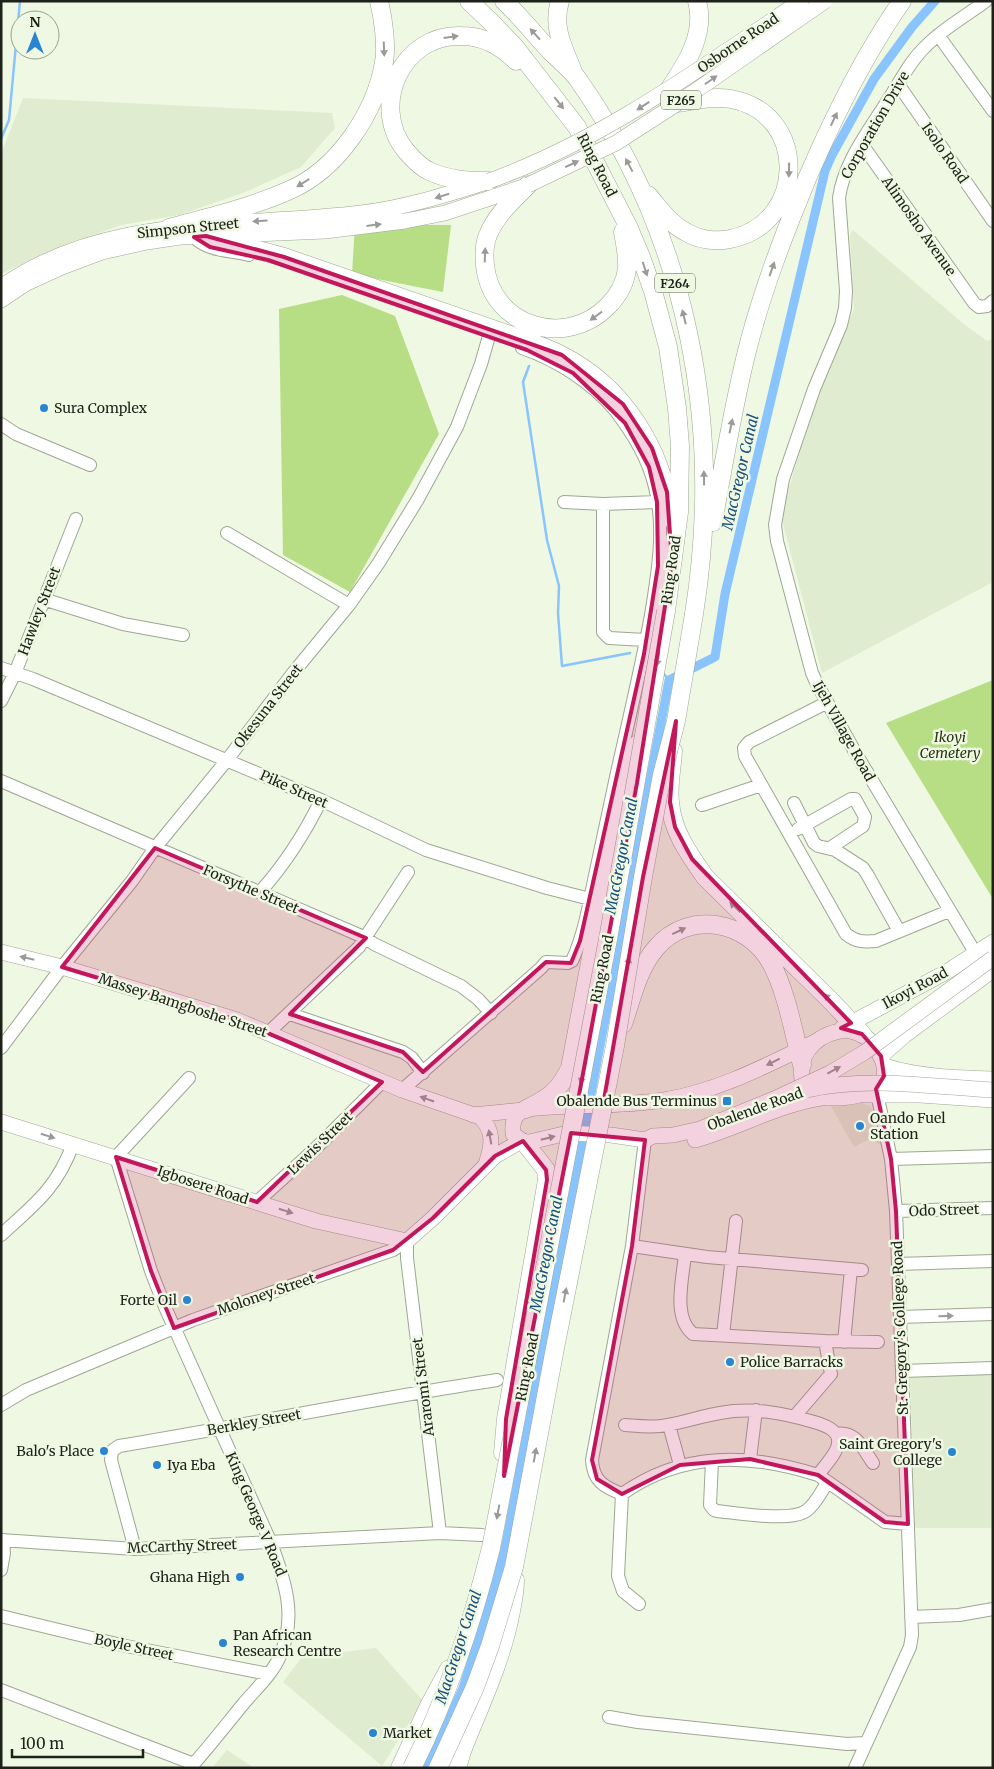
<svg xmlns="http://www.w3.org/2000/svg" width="994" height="1769" font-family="Merriweather,serif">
	<rect width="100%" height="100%" fill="#eef8e2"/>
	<path fill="#dfeccf" d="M23,98L332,113L335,128L301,167L243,193L179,215L121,225L52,250L1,274V154Z
		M853,230L965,325L987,341L993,339V582L822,673L781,516L801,447L819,393L854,309L850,235Z
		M859,1102L870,1106L874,1112L886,1146L868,1140L854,1147L829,1103Z
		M993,1373V1528H915L910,1376Z
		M376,1648L423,1701L382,1766L283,1682L302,1657Z
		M227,1750L254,1768H212Z"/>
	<path fill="#b7dd85" d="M355,225H451L443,292L352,274Z
		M342,295L395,316L439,434L350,592L283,555L279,309Z
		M993,680V899L886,723Z"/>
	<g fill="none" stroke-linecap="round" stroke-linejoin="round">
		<path stroke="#89c4fe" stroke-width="2.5" d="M1,139L9,120L20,1
			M529,366L523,382L547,540L559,586L558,613L562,666L630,653
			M662,672L669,680"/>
		<path stroke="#89c4fe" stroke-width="9" d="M427,1768L463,1688L496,1582L507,1539L669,680L715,657L725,594L825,171L832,155L874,79L912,27L935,1"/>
		<defs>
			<path id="minor" d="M938,35L993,111
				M898,84L993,221
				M861,143L974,303L979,307L987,306L993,301
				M194,237C209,252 230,250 249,255
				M1,424L16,434L90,465
				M564,502L603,504L657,502
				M603,504V632L609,638L646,640
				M227,533L349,605
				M43,599L123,624L183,635
				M1,668L33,679L321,800L426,850L547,888L590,899
				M1,701L15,673L76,519
				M826,703L749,742L744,748L745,756L846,934C856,942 863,942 876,941L949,911
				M1,781L366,938L374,944L461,986L478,999L491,1013
				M794,803L814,843L818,846L835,850L863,868L867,874L899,931
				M702,805L761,785
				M798,829L851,799H855L865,817L863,826L830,848
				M260,892C286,863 304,835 321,800
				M976,954L855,752L817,684L812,673L777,541L775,525L783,479L814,389L841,325L845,308L846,291L839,198C844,161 871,128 890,97C901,80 910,61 925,47C942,29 966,16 986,1
				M290,1014L403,1052L412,1058L423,1073
				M269,1032L359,947L408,872
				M1,1048L62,967L132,881L155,848L227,760L293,673L349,605L378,564L418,499L457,427L481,364L489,336
				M189,1078L116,1157L151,1271L165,1307L271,1543C285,1582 298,1617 279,1658C272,1674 256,1689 244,1703C226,1725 209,1747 190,1768
				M402,1090L541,968L546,962L568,963L572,961C583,937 588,911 593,885C601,849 608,813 616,777C628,723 641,669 651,615C658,572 666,526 654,483C647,456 632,432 615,410C591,382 557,360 522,348
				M891,1159L993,1156
				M257,1202L315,1149L382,1082
				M896,1211L993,1208
				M1,1235C35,1204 57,1188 73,1144
				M407,1241V1258L440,1533
				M632,1246L707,1257L862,1270
				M685,1254C683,1278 672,1317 693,1334L825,1341L878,1342
				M898,1264L993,1261
				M900,1317L993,1314
				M723,1335L736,1221
				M844,1342L851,1269
				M902,1371L993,1368
				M1,1405L26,1390L193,1320L393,1250L407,1241
				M795,1416L831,1374L825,1341
				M625,1425C639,1426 653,1428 667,1425C685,1422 702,1416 720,1413C753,1407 783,1413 814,1422C824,1425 840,1430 838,1443C838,1452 823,1468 818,1475
				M669,1425L680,1465
				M836,1434C856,1430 863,1449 873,1463
				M750,1459L756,1410
				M712,1461L710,1505L714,1510L717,1511C737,1513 790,1522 806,1511C815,1505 821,1492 827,1483
				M622,1494C604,1487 593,1481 592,1460L632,1246L645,1140
				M1,1540L135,1549L440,1533L482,1535
				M135,1549L111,1460L112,1451L119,1446C246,1425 371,1399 497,1380
				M1,1570L4,1553L3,1540
				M639,1604L623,1591L618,1576L622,1494C683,1451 749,1453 818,1475L885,1522L908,1524
				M1,1616L121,1645L268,1674
				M911,1617L959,1615L993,1609
				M1,1690L194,1764
				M609,1717L638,1722L847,1744L865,1743
				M855,1768L910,1647L912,1635L896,1211L891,1159L876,1089"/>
			<path id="major" d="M1,287C106,213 240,228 361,213C403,208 442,196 483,183
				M1,300L25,284L62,267L102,252L147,242L180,237L325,231L405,221L445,213L526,186
				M1,952L62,967L237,1020L402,1090L480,1117C495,1131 492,1146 486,1164
				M842,1028L948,971L993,942
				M848,1030C853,1032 859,1033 863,1035C878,1045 896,1076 875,1089C865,1095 852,1097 841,1098C833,1098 823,1099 815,1096C807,1093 803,1087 802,1079C798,1049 821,1032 848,1030Z
				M881,1056L905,1035L993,970
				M884,1066C919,1077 956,1078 993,1079
				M864,1095H920L993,1100
				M774,1099L700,1129L673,1135L653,1136L645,1140L611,1135L568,1133L525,1143L513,1134C512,1122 514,1114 526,1109C572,1104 618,1107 664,1100C719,1091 767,1065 817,1041
				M473,1115L523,1110
				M1,1122L316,1221L407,1241L433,1218L495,1156L521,1141
				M695,1140C738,1128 777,1105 821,1098"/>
			<path id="highway" d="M469,1L491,22L515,47L577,127L628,226L641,257L653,291L668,347L677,408L680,446L679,512L666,611
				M504,1C521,17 535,35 550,51C559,60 569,68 577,78C688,235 724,425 694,614
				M560,1C552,26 563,47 572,69
				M670,88C687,63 706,33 697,1
				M489,181C468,181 448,180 429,171C420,167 412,158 406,151C369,106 402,33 462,36C483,36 501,46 516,61
				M528,185C513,200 496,215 488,235C484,244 484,255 485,265C491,327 566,349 608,306C618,296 625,284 627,269C628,257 625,244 623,232
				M648,195C660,209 670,224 686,232C699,240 716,242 730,239C807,224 809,113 731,99C713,96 695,100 678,103
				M169,228C209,217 252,207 290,190C338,169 376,112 384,62C387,46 383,17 379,1
				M206,236L284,257L533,343C542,347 552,350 561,355C623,386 664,450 670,518
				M713,522C723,468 732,413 745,359C760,296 784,234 809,174C835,114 864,55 902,1
				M673,751C672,768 668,786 670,802C672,831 689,854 705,877L831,1001L862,1034
				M623,1024C632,998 638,969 656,948C689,909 748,921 771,963C786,990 794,1034 802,1065
				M526,1109C549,1098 559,1091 570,1068L625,778L638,744
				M503,1453L506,1419L547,1180L546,1170L525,1143
				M400,1768L429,1706L449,1669
				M457,1768L462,1751C480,1705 502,1660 511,1611C513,1601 515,1591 515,1580"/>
		</defs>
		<use href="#minor" stroke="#9ea793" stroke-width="14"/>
		<use href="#major" stroke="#9ea793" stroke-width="16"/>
		<use href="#highway" stroke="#9ea793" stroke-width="19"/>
		<use href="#minor" stroke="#fff" stroke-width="12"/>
		<use href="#major" stroke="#fff" stroke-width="15"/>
		<use href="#highway" stroke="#fff" stroke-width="18"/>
		<defs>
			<path id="major-bridge" d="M489,181C603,140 700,68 801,1
				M528,185L616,143L678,103L825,1
				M807,1090C869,1076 930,1087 993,1090
				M774,1099L830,1073L865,1052L993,958"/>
			<path id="highway-bridge" d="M412,1768C447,1698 472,1624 491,1548L608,939L666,611
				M438,1768L475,1687L490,1646L514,1567L555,1348L615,1046L643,877L662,775L676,721L694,614"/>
		</defs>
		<use href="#major-bridge" stroke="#9ea793" stroke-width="16" stroke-linecap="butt"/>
		<use href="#highway-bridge" stroke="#9ea793" stroke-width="19" stroke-linecap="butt"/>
		<use href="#major-bridge" stroke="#fff" stroke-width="15"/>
		<use href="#highway-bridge" stroke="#fff" stroke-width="18"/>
	</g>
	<defs><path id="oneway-solid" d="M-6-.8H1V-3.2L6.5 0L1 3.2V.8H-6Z" transform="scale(1.25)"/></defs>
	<g fill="#9a9b98">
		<use href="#oneway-solid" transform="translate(535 34) rotate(-132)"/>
		<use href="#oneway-solid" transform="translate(451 37) rotate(-8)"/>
		<use href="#oneway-solid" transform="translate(384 49) rotate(88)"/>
		<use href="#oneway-solid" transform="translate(711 80) rotate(-35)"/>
		<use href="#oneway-solid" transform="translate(559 103) rotate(52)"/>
		<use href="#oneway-solid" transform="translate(643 106) rotate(147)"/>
		<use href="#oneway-solid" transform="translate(834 119) rotate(-65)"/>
		<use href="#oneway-solid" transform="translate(572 164) rotate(-25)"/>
		<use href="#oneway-solid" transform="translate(629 165) rotate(-118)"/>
		<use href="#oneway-solid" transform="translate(789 170) rotate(91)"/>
		<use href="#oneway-solid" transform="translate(303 183) rotate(148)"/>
		<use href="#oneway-solid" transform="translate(442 196) rotate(163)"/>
		<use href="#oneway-solid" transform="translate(260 221) rotate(176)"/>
		<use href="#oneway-solid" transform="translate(374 225) rotate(-7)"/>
		<use href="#oneway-solid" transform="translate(485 255) rotate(-88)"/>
		<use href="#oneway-solid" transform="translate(645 269) rotate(72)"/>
		<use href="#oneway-solid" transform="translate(772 269) rotate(-70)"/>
		<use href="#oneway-solid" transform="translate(596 316) rotate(144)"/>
		<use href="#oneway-solid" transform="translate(684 317) rotate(-104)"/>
		<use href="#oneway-solid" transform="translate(731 426) rotate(-78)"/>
		<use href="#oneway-solid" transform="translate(704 478) rotate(-91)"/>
		<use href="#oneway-solid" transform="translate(658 659) rotate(100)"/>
		<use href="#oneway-solid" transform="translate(735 907) rotate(-136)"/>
		<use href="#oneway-solid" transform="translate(679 931) rotate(-25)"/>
		<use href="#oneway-solid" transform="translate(27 958) rotate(-167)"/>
		<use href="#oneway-solid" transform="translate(628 964) rotate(-80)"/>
		<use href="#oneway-solid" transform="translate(829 999) rotate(-134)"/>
		<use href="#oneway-solid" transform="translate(773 1062) rotate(154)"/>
		<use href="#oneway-solid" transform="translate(834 1070) rotate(-28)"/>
		<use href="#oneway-solid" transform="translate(582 1077) rotate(101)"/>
		<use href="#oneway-solid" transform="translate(427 1099) rotate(-161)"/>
		<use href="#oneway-solid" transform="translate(48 1136) rotate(17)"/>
		<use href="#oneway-solid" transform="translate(490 1137) rotate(-100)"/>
		<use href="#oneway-solid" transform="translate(548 1138) rotate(-14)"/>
		<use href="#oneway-solid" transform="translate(286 1211) rotate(17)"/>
		<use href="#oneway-solid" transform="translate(565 1295) rotate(-79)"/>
		<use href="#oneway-solid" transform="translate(946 1316) rotate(-2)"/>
		<use href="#oneway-solid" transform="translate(535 1455) rotate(-80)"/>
		<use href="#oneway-solid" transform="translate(498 1512) rotate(100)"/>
	</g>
	<path fill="#c2185b" fill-opacity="0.2" stroke="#c2185b" stroke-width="4" stroke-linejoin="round" d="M206,236L284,257L562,355L623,404L652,448L667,492L672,562L637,783L577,1106L603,1105L643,877L676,721L670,802L675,827L692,859L851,1023L841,1028L862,1034L881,1056L884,1076L876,1089L891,1159L896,1211L908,1524L885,1522L818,1475L750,1459L680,1465L622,1494L597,1479L592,1460L632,1246L645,1140L571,1133L504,1476L506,1419L547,1180L546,1170L523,1141L495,1156L433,1218L393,1250L174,1328L151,1271L116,1157L257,1202L382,1082L237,1020L62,967L155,848L366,938L290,1014L403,1052L423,1072L546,962L571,963L580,941L644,654L658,566L657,502L649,467L625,423L573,373L527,350L268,260L210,247L194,237Z"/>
	<g fill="#2984d1" stroke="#eef8e2" stroke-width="2">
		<circle cx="44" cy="408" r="5"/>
		<rect x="722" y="1096" width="10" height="10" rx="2.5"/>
		<circle cx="860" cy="1126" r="5"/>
		<circle cx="187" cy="1300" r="5"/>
		<circle cx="730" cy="1362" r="5"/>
		<circle cx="104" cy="1451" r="5"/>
		<circle cx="952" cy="1452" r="5"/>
		<circle cx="157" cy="1465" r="5"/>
		<circle cx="240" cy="1577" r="5"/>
		<circle cx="223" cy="1643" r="5"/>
		<circle cx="373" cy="1733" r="5"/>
	</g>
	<g text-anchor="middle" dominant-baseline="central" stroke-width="5" stroke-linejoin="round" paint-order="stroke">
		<g fill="#eef8e2" stroke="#5c6255" stroke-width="1">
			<rect x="661" y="90.5" width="40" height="19" rx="4"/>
			<rect x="655" y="273.5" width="40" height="19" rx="4"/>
		</g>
		<g font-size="12" font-weight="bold" fill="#1e2119">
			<text x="681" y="100">F265</text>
			<text x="675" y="283">F264</text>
		</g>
		<g font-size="14" fill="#1e2119" stroke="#eef8e2">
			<text transform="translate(738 43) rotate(-34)">Osborne Road</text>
			<text transform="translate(875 125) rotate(-60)">Corporation Drive</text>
			<text transform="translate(945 153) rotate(55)">Isolo Road</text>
			<text transform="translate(597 165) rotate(63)">Ring Road</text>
			<text transform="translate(919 226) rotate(55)">Alimosho Avenue</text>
			<text transform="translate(188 228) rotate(-6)">Simpson Street</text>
			<text transform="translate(671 570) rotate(-82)">Ring Road</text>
			<text transform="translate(39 611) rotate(-69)">Hawley Street</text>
			<text transform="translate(268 706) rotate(-52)">Okesuna Street</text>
			<text transform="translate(844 731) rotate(61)">Ijeh Village Road</text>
			<text transform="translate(294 789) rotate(24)">Pike Street</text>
			<text transform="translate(251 889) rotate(23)">Forsythe Street</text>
			<text transform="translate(602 969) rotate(-79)">Ring Road</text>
			<text transform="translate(915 988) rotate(-28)">Ikoyi Road</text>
			<text transform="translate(183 1005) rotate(18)">Massey Bamgboshe Street</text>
			<text transform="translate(755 1109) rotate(-20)">Obalende Road</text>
			<text transform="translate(320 1143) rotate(-44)">Lewis Street</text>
			<text transform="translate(203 1185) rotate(18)">Igbosere Road</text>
			<text transform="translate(944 1210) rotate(-2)">Odo Street</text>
			<text transform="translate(266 1294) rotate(-19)">Moloney Street</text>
			<text transform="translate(900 1328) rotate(-92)">St. Gregory's College Road</text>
			<text transform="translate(527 1367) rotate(-79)">Ring Road</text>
			<text transform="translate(423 1387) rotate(-97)">Araromi Street</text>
			<text transform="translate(254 1422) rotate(-10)">Berkley Street</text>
			<text transform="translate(256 1514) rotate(67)">King George V Road</text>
			<text transform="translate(182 1546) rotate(-2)">McCarthy Street</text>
			<text transform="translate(134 1647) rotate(12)">Boyle Street</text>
		</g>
		<g font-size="14" fill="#1e2119" stroke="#eef8e2" text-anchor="start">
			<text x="54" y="408">Sura Complex</text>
			<text x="717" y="1101" text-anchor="end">Obalende Bus Terminus</text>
			<text x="870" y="1118">Oando Fuel<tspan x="870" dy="16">Station</tspan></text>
			<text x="177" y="1300" text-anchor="end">Forte Oil</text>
			<text x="740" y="1362">Police Barracks</text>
			<text x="942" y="1444" text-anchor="end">Saint Gregory's<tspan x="942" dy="16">College</tspan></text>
			<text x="94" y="1451" text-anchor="end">Balo's Place</text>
			<text x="167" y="1465">Iya Eba</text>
			<text x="230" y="1577" text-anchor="end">Ghana High</text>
			<text x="233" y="1635">Pan African<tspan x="233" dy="16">Research Centre</tspan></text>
			<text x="383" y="1733">Market</text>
		</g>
		<g font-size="14" font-style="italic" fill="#283711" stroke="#eef8e2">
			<text x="950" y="737">Ikoyi<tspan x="950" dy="16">Cemetery</tspan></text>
		</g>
		<g font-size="15" font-style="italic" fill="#1a4f7e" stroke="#eef8e2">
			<text transform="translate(740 472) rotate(-77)">MacGregor Canal</text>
			<text transform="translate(621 856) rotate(-79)">MacGregor Canal</text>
			<text transform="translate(546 1254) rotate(-79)">MacGregor Canal</text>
			<text transform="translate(458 1647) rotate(-72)">MacGregor Canal</text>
		</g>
	</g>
	<rect width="994" height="1769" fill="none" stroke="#1e2119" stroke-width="5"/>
	<g transform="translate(35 35)"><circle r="24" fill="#eef8e2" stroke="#9ba292"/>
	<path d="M0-4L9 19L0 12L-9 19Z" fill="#2984d1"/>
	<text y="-8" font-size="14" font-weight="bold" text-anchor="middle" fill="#1e2119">N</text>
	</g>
	<path d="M12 1749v8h131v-8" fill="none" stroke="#1e2119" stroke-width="2.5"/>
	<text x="20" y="1749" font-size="15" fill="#1e2119" stroke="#eef8e2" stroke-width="4" paint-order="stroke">100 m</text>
</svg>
